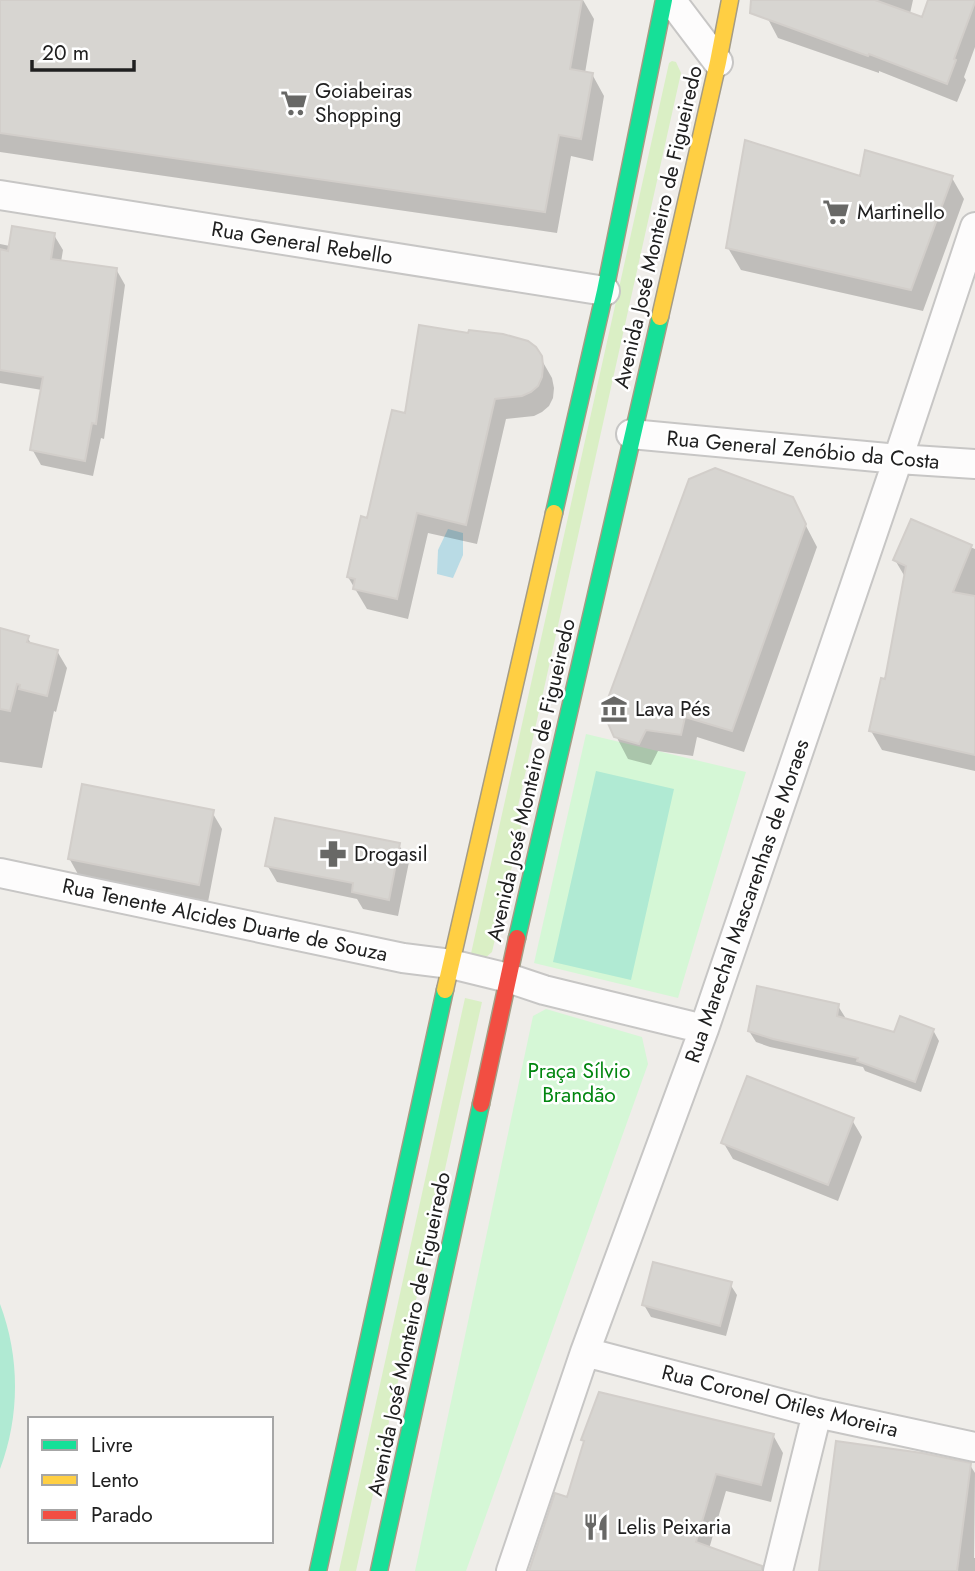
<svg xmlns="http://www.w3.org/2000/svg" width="975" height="1571" font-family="Jost,sans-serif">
	<rect width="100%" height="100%" fill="#efede9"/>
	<path fill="#daefc5" d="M672,61L676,62L681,73L535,729L517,811L522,815L523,819L492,952L485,958H470L669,63Z
		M465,998L482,1002L356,1571H339Z"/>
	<path fill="#d5f7d6" d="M586,734L746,772L678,998L534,963Z
		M546,1009L642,1037L648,1064L466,1571H415L533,1016Z"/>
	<path fill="#b0ead3" d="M596,771L674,789L631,980L553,962Z
		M0,1304C20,1357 20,1416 0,1469Z"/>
	<path fill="#b9dbe5" d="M448,529L463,533V555L453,578L437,574L438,550Z"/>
	<path fill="#0003" d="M0,0H583L594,19L585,73L592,74L604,96L593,161L571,156L557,233L0,152Z
		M774,0H913L907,27L932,34L943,0H975V47L964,77L966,80L957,102L879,71V73L778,38L768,19Z
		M861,178H952L964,199L923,311L741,270L728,248Z
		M54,235L63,250L61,262L116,269L125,285L104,439L101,438L93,476L41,465L32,449L42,390L0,383V244L10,246Z
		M540,357L552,378L554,388L553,398L549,406L542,412L534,416L506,419L477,544L428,533L408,619L367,609L348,577L406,415Z
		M792,499L817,547L744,752L697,737L693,756L658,751L651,765L628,759L616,736Z
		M912,522L975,549V771L882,750L871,731L886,681L905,577L895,560Z
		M0,630L27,637L32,645L57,651L67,668L56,712L54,711L42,768L0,762Z
		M212,812L222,829L208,902L79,876L69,858Z
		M399,845L409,862L398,916L363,909L357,899L277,882L267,865Z
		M838,1006L845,1017L844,1020L895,1034L933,1030L939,1041L921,1092L865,1071L863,1067L770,1047L756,1042L749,1031Z
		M852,1120L862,1137L838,1201L733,1159L723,1142Z
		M730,1284L737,1295L726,1336L651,1317L644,1305Z
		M773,1435L783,1453L771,1502L726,1491L709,1549L759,1571H532L568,1499L585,1443L583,1440Z
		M970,1465L975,1473L974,1558H975V1571H821Z"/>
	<path fill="#d7d5d1" stroke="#d2ceca" stroke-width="2" d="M0,0H582L570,69L593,73L581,139L559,135L545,212L0,133Z
		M751,0H875L922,17L928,0H975V2L954,59L956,60L947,84L869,54L868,56L750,13Z
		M745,140L860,176L865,150L953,176L911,290L726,248Z
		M12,226L55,233L51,259L117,268L96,424L92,423L85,461L30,450L43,377L0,370V249L8,251Z
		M419,325L468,333L469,330L503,334L528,341L536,347L542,356L543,366L542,377L538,386L531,392L522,396L495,399L466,525L417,513L397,599L353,589L355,579L347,577L361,516L367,518L392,410L405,413Z
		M715,468L793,497L806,524L732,731L685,717L681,735L646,730L639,744L614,737L603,712L689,479Z
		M911,519L972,545L953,592L975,596V755L869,731L881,678L885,679L906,566L893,560Z
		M0,628L29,636L27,642L58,650L47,696L19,689L20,685L17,684L10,711L0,709Z
		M82,784L214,810L199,885L68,859Z
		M275,818L400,843L389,900L352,892L353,883L265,866Z
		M757,986L839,1004L837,1016L894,1032L900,1016L934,1029L915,1082L857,1061L858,1058L773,1039L748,1031Z
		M747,1076L854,1118L828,1185L721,1143Z
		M653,1262L732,1282L720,1326L642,1305Z
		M599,1392L774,1434L761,1485L716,1474L696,1542L762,1566V1571H529L555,1493L567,1497L584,1441L581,1440Z
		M836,1441L922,1453L971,1463L957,1571H819Z"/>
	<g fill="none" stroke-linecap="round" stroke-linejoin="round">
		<defs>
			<path id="street" d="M671,0L718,62
				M0,195L605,291
				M631,434L898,459L975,464
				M0,873L403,958L451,964L508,978L544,990L704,1029
				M585,1352L817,1413L975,1447
				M511,1571L585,1352L704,1029L898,459L975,227
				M778,1571L817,1413"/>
			<path id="fast" d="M554,513L605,291L664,0
				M517,938L660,317
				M318,1571L445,990
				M379,1571L481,1104"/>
			<path id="slow" d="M660,317L718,62L730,0
				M445,990L554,513"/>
			<path id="jam" d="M481,1104L517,938"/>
		</defs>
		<use href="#street" stroke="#c7c6c5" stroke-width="32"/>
		<use href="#fast" stroke="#a59c85" stroke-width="19"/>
		<use href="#slow" stroke="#a59c85" stroke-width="19"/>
		<use href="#jam" stroke="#a59c85" stroke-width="19"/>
		<use href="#street" stroke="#fdfcfc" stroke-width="28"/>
		<use href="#fast" stroke="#16e098" stroke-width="16"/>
		<use href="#slow" stroke="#ffcf43" stroke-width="16"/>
		<use href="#jam" stroke="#f24e42" stroke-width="16"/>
	</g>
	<defs>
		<symbol id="supermarket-bare" viewBox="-9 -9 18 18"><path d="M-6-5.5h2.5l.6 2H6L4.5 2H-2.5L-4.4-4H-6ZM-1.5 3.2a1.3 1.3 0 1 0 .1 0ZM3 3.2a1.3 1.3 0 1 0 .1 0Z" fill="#686866" stroke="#fff" stroke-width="2.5" paint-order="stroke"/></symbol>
		<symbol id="museum-bare" viewBox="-9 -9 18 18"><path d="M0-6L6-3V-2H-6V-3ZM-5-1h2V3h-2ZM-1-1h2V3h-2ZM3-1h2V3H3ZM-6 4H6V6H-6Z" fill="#686866" stroke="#fff" stroke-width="2.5" paint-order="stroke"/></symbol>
		<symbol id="pharmacy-bare" viewBox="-9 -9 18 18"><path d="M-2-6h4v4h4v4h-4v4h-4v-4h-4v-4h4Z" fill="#686866" stroke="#fff" stroke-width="2.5" paint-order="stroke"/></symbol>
		<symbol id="restaurant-bare" viewBox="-9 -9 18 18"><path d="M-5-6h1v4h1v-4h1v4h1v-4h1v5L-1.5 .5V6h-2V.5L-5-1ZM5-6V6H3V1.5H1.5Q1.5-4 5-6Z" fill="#686866" stroke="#fff" stroke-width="2.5" paint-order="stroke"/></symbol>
	</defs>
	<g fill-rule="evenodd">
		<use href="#supermarket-bare" x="275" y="84" width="38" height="38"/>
		<use href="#supermarket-bare" x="817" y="193" width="38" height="38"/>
		<use href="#museum-bare" x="595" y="690" width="38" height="38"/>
		<use href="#pharmacy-bare" x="314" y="835" width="38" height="38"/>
		<use href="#restaurant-bare" x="577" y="1508" width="38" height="38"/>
	</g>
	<g text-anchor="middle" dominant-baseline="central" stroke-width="5" stroke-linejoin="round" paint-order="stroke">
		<g font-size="21" fill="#202020" stroke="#fff" text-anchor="start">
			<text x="315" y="91">Goiabeiras<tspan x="315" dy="24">Shopping</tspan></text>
			<text x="857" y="212">Martinello</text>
			<text x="635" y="709">Lava Pés</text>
			<text x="354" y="854">Drogasil</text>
			<text x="617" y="1527">Lelis Peixaria</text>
		</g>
		<g font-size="21" fill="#202020" stroke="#fff">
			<text transform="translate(658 227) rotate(-77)">Avenida José Monteiro de Figueiredo</text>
			<text transform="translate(302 243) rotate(9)">Rua General Rebello</text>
			<text transform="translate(803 450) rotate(5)">Rua General Zenóbio da Costa</text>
			<text transform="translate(531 780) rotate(-77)">Avenida José Monteiro de Figueiredo</text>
			<text transform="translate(747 901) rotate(-71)">Rua Marechal Mascarenhas de Moraes</text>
			<text transform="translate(225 920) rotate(12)">Rua Tenente Alcides Duarte de Souza</text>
			<text transform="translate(409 1334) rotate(-78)">Avenida José Monteiro de Figueiredo</text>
			<text transform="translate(780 1401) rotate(14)">Rua Coronel Otiles Moreira</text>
		</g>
		<g font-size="21" fill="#028610" stroke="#fff">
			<text x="579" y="1071">Praça Sílvio<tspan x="579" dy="24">Brandão</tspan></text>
		</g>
	</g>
	<rect x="28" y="1417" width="245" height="126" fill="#ffffff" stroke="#a6a6a6" stroke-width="2"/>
	<rect x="42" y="1440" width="35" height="10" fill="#16e098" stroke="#a6a6a6" stroke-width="2"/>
	<text x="91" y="1452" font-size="21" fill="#202020">Livre</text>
	<rect x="42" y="1475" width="35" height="10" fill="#ffcf43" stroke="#a6a6a6" stroke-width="2"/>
	<text x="91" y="1487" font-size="21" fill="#202020">Lento</text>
	<rect x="42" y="1510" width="35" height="10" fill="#f24e42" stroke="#a6a6a6" stroke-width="2"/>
	<text x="91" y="1522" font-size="21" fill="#202020">Parado</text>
	<path d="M32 60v10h102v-10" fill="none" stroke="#202020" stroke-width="3.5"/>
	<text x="42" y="60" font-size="21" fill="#202020" stroke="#ffffff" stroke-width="5" paint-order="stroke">20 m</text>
</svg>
